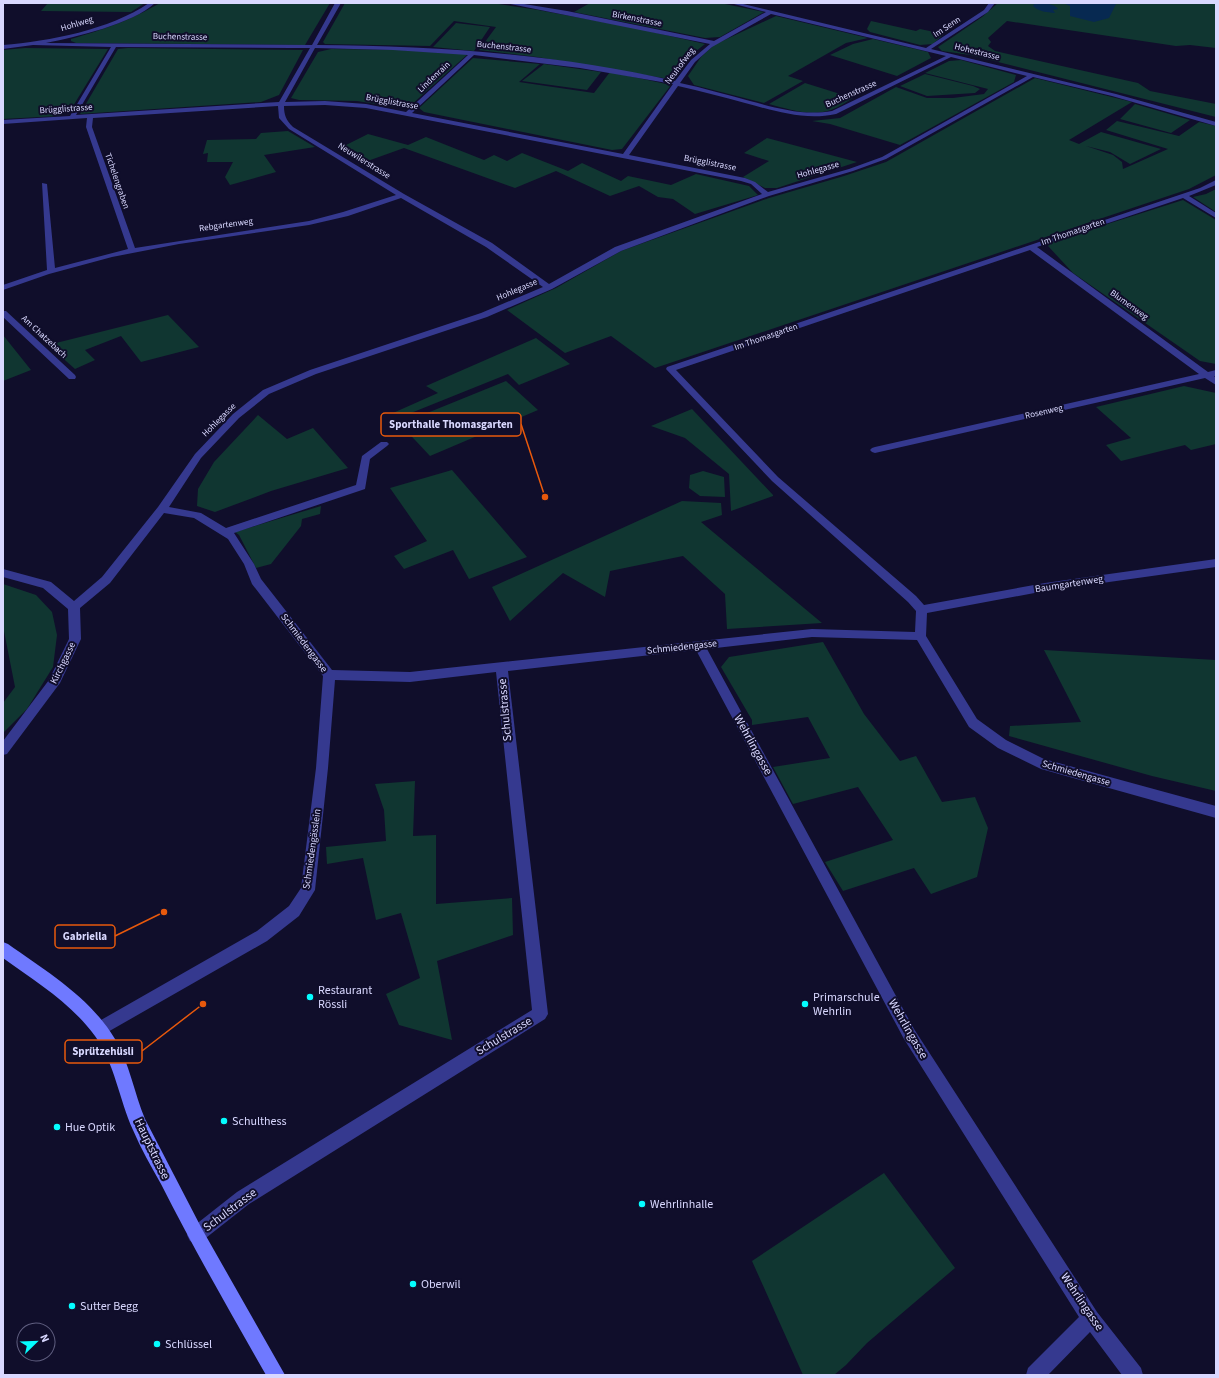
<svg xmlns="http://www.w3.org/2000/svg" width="1219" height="1378" font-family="'Source Sans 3',sans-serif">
	<rect width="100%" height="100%" fill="#100e2b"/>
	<path fill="#103631" d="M48,3H145L131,12L41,11Z
		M160,3H330L305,45L76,43L71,41V39C105,29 129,21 160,3Z
		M345,3H492L538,10L635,28L705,44L686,59L675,80L537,57L479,50L496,27L454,21L430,46L325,44L323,42Z
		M590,3H720L764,12L720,37L705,38L574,12Z
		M998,3H1216V48L1190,45L1176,46L1007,21L988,38L991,42L988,46L995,51L1138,83L1150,91L1216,104V117L970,55L942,51L938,47L982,17Z
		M776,16L868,38L846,43L788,76L803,81L764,103L694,85L688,76L701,57L714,45Z
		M871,21L916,31L920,29L944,34L933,44L920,45L870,32L867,29Z
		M456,23L490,27L474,51L433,47Z
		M873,39L928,52L931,58L897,76L830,55L853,44Z
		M25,48L108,49L70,111L59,116L3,119V50Z
		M128,48L303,50L279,95L261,102L80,114L118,49Z
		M331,49L403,50L468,54L410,106L396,107L357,101L299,100L291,98L318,52Z
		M473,58L540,64L519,82L594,93L610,72L671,85L622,149L612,150L424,112L419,108Z
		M961,60L1016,75L1014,82L900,145L830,124L812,121L840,118L896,87L927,98H953L984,94L988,89L925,73L949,61Z
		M544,64L601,72L587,90L522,81Z
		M925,74L973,86L980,89L975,93L927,96L900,86Z
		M1035,78L1132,102L1069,140L1079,144L1101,132L1161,149L1130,164L1110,152L1086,146L1113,155L1122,162L1123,169L1168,149L1106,130L1117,121L1179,136L1199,122L1216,126V175L1189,189L655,368L611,336L565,353L507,310L556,288L621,251L769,198L844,176L886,162Z
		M805,83L853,98C846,102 839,107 831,110C811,117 788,109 769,104Z
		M1135,104L1190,120L1171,133L1120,119Z
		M288,131L315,147L264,155L276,172L230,185L225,177L233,162H207L208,153L203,154L207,140L256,139L261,133Z
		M368,134L408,145L426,137L484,160L494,155L507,161L522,153L568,171L582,163L621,181L628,176L671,185L696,174L749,186L758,195L695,214L673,199L658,197L639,186L610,196L556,171L515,188L404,148L362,163L342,147Z
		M767,138L857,162L777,188H765L743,177L769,161L744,153Z
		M1216,189V212L1193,197L1206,194Z
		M1183,200L1216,220V364L1200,361L1073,273L1048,246L1051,242Z
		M168,315L199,347L141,362L121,336L85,350L95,360L75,369L48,345Z
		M3,335L31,370L3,381Z
		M536,338L570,364L519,385L508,374L396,419L393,413L438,393L426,386Z
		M506,381L538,410L430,456L400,424Z
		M1184,386L1216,393V444L1191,450L1185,445L1121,461L1106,445L1131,438L1096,407Z
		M692,409L773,495V496L731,511L729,474L685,438L651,426Z
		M258,415L287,439L313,428L348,468L271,491L215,512L197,506L198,489L214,462Z
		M452,470L527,557L469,579L453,550L404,569L394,556L427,541L390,488Z
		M703,471L724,477L725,497L700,496L689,488L690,475Z
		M682,501L721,503L722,515L701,522L822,623L727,629L725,594L683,556L610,571L605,597L563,573L510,621L492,587Z
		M321,506L320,514L302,519L301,526L271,564L256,568L239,535L235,532Z
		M3,584L36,595L52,612L57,635L53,667L27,709L3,733V703L15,687L3,626Z
		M823,642L864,714L900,761L916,756L942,802L975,797L988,828L977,877L931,894L914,868L843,891L825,862L893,840L858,787L793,804L773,767L830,758L808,717L752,725V720L721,667L729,657Z
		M1044,650L1216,660V791L1152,776L1009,736L1010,726L1081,722Z
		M415,781L413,836L436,835V904L512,898L513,935L437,961L452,1040L399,1025L386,994L420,978L401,913L376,920L363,858L327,864L326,847L386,841L384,810L375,784Z
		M884,1173L955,1268L867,1343L846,1365L834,1375H803L752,1261Z"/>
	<path fill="#072951" d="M1035,3C1042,3 1054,3 1058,9L1053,10L1055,13C1047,12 1039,12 1033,6Z
		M1063,3H1116V4L1109,18L1094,22L1070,16V6Z"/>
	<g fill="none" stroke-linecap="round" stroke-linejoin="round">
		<path fill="#35398f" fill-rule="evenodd" d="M149,3H155C133,24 75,37 46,43L312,45L335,3H341L317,45C437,46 559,54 675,81L691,60L710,44L506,3H518L567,11L714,41L766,12L730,3H739L926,48L984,10L989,3H995L988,12L931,49L1116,94L1216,122V126L1112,96L1033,77L886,159L853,171L769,196L621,251L552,289L487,317L316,374L269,394L239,418L201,458L169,507L201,513L226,528L356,485L362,456L381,442H387L389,444L387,446L370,459L365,489L234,533L254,564L261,579L332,670L410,672L812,629L915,632L916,611L908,602L772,481L666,369L667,367L1200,188L1216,180V185L1189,196L1216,213V218L1183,198L1037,247L1208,372L1216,370V376H1214L1216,378V385L1205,378L875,453L872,452L870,450L872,448L875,447L1199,374L1030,250L676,370L778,477L916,596L924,605L1045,583L1216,559V567L1045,591L927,613L926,636L977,719L1006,740L1044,759L1216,806V818L1041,769L998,748L969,727L917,640L812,637L707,649L914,1029L1097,1312L1141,1368L1143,1375H1122L1090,1332L1048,1375H1026L1028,1368L1079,1317L904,1039L696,650L508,671L548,1014L545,1019L249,1204L202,1241L196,1244L190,1241L187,1235L190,1229L237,1192L532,1010L496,672L410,682L335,680L328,768L315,890L299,916L267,941L99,1037L94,1034L91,1029L94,1024L257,931L289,906L301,888L316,768L323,676L252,584L244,564L228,539L194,518L164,513L110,583L80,608L81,639L60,683L7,754L3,755V741L49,680L69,639L68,609L43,588L3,577V569L51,582L74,601L102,577L158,507L195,454L233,414L263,390L310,370L481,313L543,287L486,247L401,198L348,216L309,225L179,244L112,257L49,274L3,290V285L47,270L42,183L47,184L55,268L128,249L86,127L87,118L3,124V120L70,116L111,47L33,45L3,49V45C50,41 109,30 149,3ZM771,14L946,56L832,111C803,116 777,108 750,101C727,95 704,88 680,83L695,62L712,47ZM116,47L291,48H310L279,102L76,115ZM315,48L393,50L468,55L406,112L366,104L325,101L285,102ZM474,55L580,68L673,84L623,154L412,113ZM951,57L1027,76L882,157L849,169L768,192L755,182L745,178L629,155L678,86C701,91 723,97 745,103C775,111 805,121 836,114ZM325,105L366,108L741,181L751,184L762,194L615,247L549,284L492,243L404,194L293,127C286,120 284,115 284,106ZM278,106L279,118L289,129L396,195L343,212L309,221L135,248L92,127L93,118Z
			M3,311H6L75,375L76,377L75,379H69L3,317Z"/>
		<path fill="#6f79ff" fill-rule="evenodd" d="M3,942L8,944C46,971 90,997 115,1039C130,1064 134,1093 145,1119L202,1229L285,1375H266C230,1312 194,1249 161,1184C151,1166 141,1149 133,1130C119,1099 115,1064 95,1036C71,1003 35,981 3,958Z"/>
	</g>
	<g fill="#04fdff" stroke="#100e2b" stroke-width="1.5">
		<circle cx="310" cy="997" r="4"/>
		<circle cx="805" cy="1004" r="4"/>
		<circle cx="224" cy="1121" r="4"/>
		<circle cx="57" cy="1127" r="4"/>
		<circle cx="642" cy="1204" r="4"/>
		<circle cx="413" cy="1284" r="4"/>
		<circle cx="72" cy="1306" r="4"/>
		<circle cx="157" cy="1344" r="4"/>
	</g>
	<g text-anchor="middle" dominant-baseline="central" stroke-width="4" stroke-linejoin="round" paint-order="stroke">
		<g font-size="9" fill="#d9d8ff" stroke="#100e2b">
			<text transform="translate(637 19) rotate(11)">Birkenstrasse</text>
			<text transform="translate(77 24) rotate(-17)">Hohlweg</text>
			<text transform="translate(947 27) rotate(-33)">Im Senn</text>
			<text transform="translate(180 37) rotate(1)">Buchenstrasse</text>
			<text transform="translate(504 47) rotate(6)">Buchenstrasse</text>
			<text transform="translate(977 52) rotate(14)">Hohestrasse</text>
			<text transform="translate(680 66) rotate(-53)">Neuhofweg</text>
			<text transform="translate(434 77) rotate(-43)">Lindenrain</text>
			<text transform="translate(851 94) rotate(-24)">Buchenstrasse</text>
			<text transform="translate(392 102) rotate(10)">Brügglistrasse</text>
			<text transform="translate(66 109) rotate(-4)">Brügglistrasse</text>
			<text transform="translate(364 161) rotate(32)">Neuwilerstrasse</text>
			<text transform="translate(710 163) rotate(11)">Brügglistrasse</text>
			<text transform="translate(818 170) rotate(-16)">Hohlegasse</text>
			<text transform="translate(117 181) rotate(71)">Tichelengraben</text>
			<text transform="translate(226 225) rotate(-8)">Rebgartenweg</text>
			<text transform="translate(1073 232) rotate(-19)">Im Thomasgarten</text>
			<text transform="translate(517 290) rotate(-23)">Hohlegasse</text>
			<text transform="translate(1129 305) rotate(36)">Blumenweg</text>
			<text transform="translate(44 337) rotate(43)">Am Chatzebach</text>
			<text transform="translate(766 337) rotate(-19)">Im Thomasgarten</text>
			<text transform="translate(1044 412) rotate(-13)">Rosenweg</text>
			<text transform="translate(219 420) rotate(-45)">Hohlegasse</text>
		</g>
		<g font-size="10" fill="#d9d8ff" stroke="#100e2b">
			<text transform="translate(1069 584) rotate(-9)">Baumgartenweg</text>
			<text transform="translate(304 643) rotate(53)">Schmiedengasse</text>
			<text transform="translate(682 647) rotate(-6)">Schmiedengasse</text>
			<text transform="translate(63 663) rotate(-64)">Kirchgasse</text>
			<text transform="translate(1076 773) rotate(16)">Schmiedengasse</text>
			<text transform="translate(312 849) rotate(-82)">Schmiedengässlein</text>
		</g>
		<g font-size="12" fill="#d9d8ff" stroke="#100e2b">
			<text transform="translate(505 710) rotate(-95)">Schulstrasse</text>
			<text transform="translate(753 745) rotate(61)">Wehrlingasse</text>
			<text transform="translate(908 1029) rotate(60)">Wehrlingasse</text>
			<text transform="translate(504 1036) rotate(-31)">Schulstrasse</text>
			<text transform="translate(152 1149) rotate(64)">Hauptstrasse</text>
			<text transform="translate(230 1210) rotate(-37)">Schulstrasse</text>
			<text transform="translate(1082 1302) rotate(56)">Wehrlingasse</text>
		</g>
		<g font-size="12" fill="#d9d8ff" stroke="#100e2b" text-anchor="start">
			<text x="318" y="990">Restaurant<tspan x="318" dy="14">Rössli</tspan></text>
			<text x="813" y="997">Primarschule<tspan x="813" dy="14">Wehrlin</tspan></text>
			<text x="232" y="1121">Schulthess</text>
			<text x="65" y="1127">Hue Optik</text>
			<text x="650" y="1204">Wehrlinhalle</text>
			<text x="421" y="1284">Oberwil</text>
			<text x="80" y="1306">Sutter Begg</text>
			<text x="165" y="1344">Schlüssel</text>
		</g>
	</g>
	<path fill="none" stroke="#e8590c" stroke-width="1.5" d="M545 497L521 424M164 912L115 936M203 1004L142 1051"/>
	<g fill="#e8590c" stroke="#100e2b" stroke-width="1.5">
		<circle cx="545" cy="497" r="4"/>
		<circle cx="164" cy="912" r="4"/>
		<circle cx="203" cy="1004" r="4"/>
	</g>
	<g fill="#100e2b" stroke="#e8590c" stroke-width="1.5">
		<rect x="381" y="413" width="140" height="23" rx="4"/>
		<rect x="55" y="925" width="60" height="23" rx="4"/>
		<rect x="65" y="1040" width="77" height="23" rx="4"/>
	</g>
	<g font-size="11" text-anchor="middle" font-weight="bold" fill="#d9d8ff">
		<text x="451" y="428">Sporthalle Thomasgarten</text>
		<text x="85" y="940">Gabriella</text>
		<text x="103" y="1055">Sprützehüsli</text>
	</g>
	<rect width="1219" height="1378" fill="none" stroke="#d9d8ff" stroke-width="8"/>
	<g transform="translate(36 1342) rotate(67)"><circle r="19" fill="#100e2b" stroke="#605f80"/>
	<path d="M0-3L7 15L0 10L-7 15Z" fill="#04fdff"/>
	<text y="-6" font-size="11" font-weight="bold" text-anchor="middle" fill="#d9d8ff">N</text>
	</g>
</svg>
